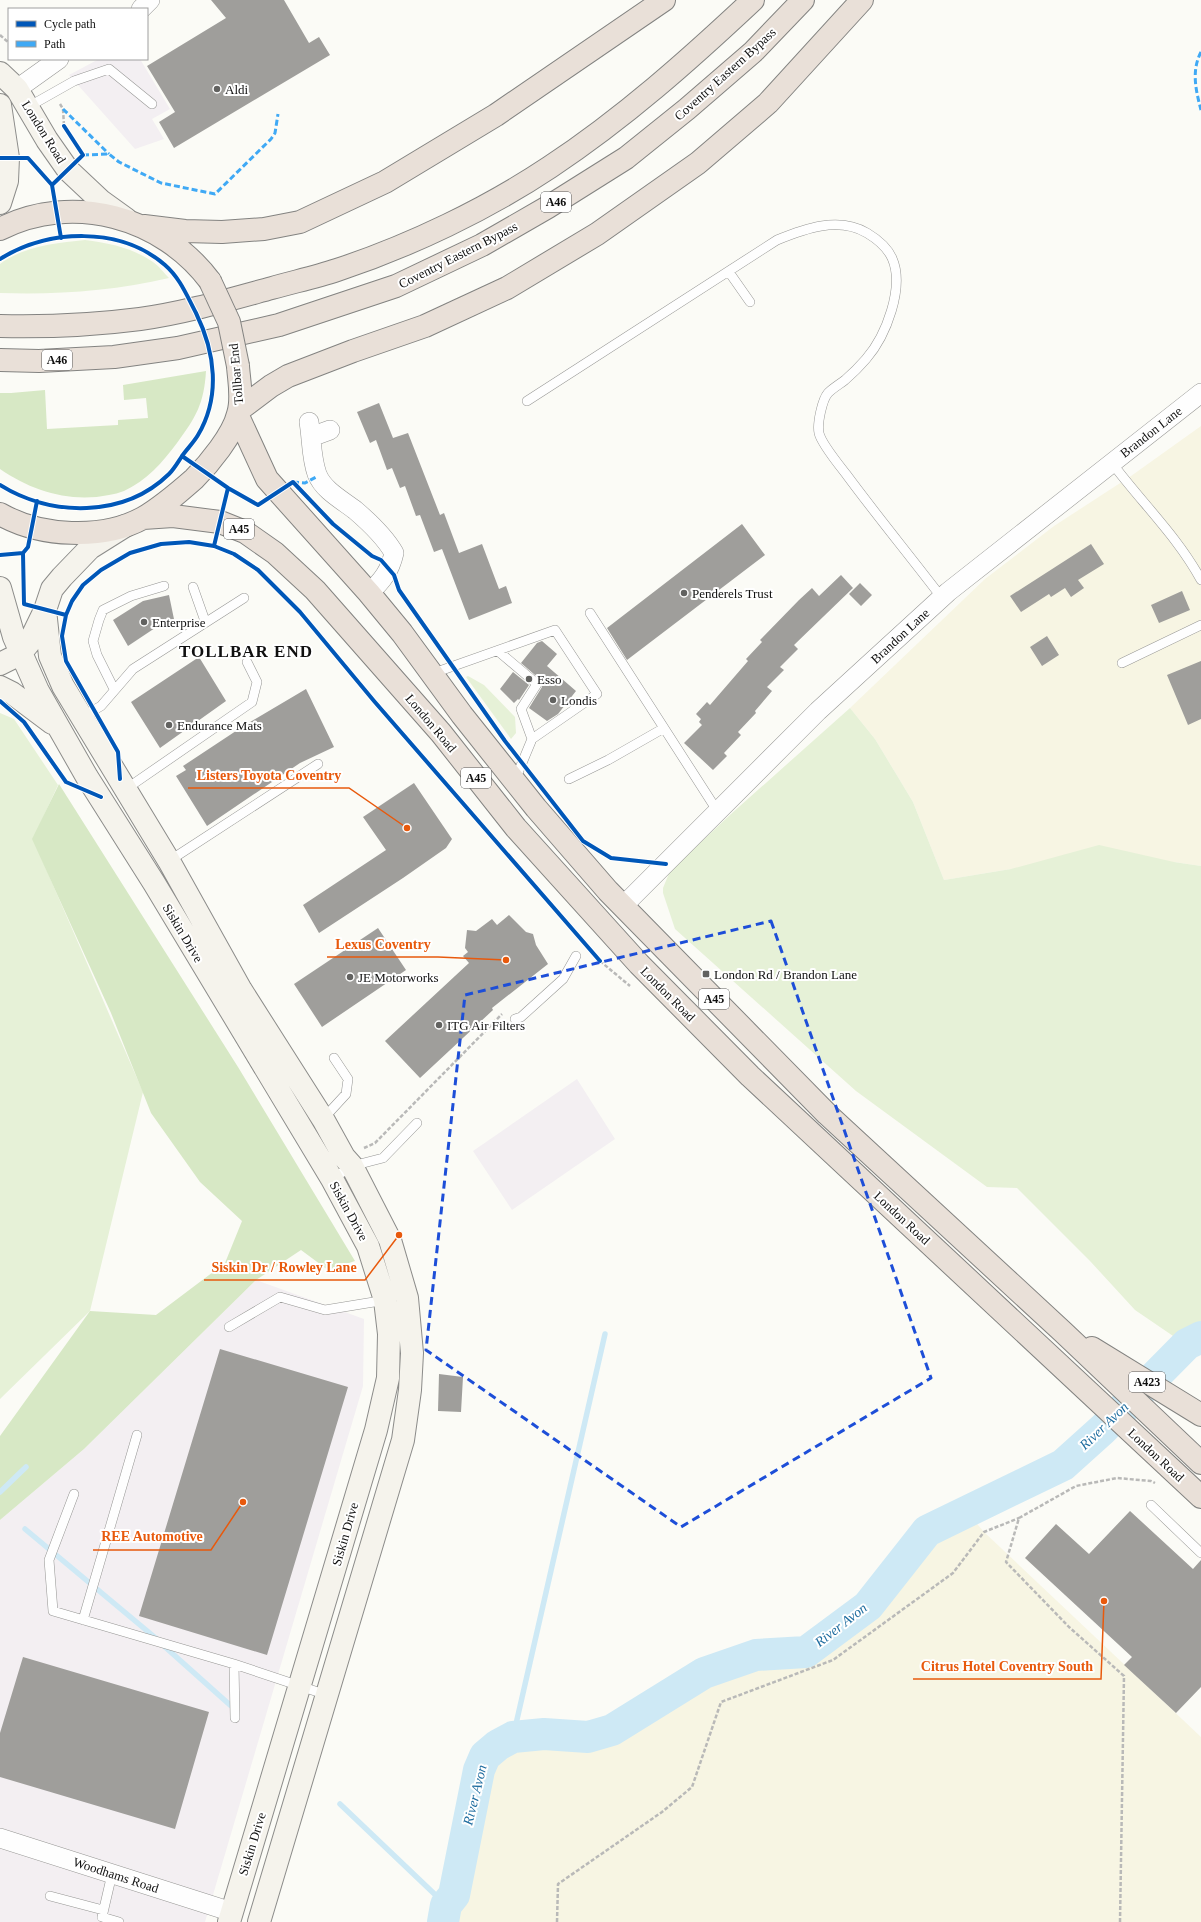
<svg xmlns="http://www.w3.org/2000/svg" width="1201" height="1922" font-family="'Times New Roman',serif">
	<rect width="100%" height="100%" fill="#fbfbf6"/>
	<path fill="#f3eff2" d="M99,59H140L170,109L152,119L164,139L135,149L69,75Z
		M577,1079L615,1139L512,1210L473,1151Z
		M256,1280L364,1319L363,1386L205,1922H0V1520L84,1449Z"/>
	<path fill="#f7f5e3" d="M1201,426V866L1174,862L1011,869L944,880L913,802L875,739L850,708L985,579L1054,526L1131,476Z
		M967,1512L984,1532L1201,1737V1922H443L479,1770L485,1756L498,1745L513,1737L544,1734L588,1737L612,1730L704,1673L756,1655L806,1652L868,1606L927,1532Z"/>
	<path fill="#e6f1d7" d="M85,240C109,243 133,248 153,262C159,266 164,273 169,278C114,291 56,295 0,293V264C24,246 56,243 85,240Z
		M468,676L484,685L515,717L516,733L511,739L466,677Z
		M850,708L875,739L913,802L944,880L1011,869L1099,845L1174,862L1201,866V1355L1135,1310L1090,1261L1017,1188L987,1187L856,1091L675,929L663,893V888L670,871L731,814Z
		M0,713L14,719L58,785L33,839L143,1092L90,1311L0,1399Z"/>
	<path fill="#d7e8c5" d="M206,371C204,404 196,417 177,443C163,462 146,481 124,491C119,493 114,494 109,495C70,503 32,491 0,469V393H11L45,390L47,429L118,425V420L148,418L146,398L124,400L123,385Z
		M59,784L238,1067L355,1261L328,1270L301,1250L256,1280L84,1449L0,1520V1436L90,1311L156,1315L225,1263L242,1221L200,1182L151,1113L111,1013L32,839Z"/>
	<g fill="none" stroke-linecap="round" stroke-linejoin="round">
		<path stroke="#cee9f5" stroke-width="5.5" d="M0,1492L26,1467
			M25,1529L158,1640
			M164,1646L230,1705
			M513,1737L605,1334
			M340,1804L446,1905"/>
		<path stroke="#cee9f5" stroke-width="32" d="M443,1922L446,1905L454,1895L479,1770L485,1756L498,1745L513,1737L544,1734L588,1737L612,1730L704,1673L756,1655L806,1652L868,1606L927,1531L1063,1465L1103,1429L1187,1344L1201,1337"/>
	</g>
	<path fill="#9f9e9b" d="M211,0H284L309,43L319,37L330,55L174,148L159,122L175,112L147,66L226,18Z
		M379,403L393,438L408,433L440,515L444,513L459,553L482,544L499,589L506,586L512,603L469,620L442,549L434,552L420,515L416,516L405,486L400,488L392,468L387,470L376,440L370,443L357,412Z
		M742,524L765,555L627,660L607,628Z
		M1091,544L1104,564L1078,580L1084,588L1071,597L1065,588L1051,597L1049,594L1021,612L1010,596Z
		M841,575L853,588L794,645L798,649L780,667L784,670L767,687L772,691L755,711L756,713L738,732L741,735L724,753L727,756L713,770L684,743L702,725L699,722L701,719L696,714L707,702L710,705L748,661L746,659L762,642L760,640L799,600L812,588L819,596Z
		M860,583L872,595L861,606L849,594Z
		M1182,591L1190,610L1159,623L1151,605Z
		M169,595L175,624L155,628L128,646L113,620L143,601Z
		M1047,636L1059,655L1042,666L1030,647Z
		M542,641L557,654L547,666L576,691L558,714L547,721L529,708L542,687V681L521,663L537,643Z
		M199,657L226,701L160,748L131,702Z
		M1201,661V719L1188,725L1167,675Z
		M513,672L529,685L519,700L518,699L514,703L500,689Z
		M306,689L334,747L300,763L207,826L176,776L186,770L183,766L245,725Z
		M414,783L452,839L446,848L403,878L319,933L303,905L386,850L363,817Z
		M509,915L526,932L533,934L536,945L548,964L492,1008L493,1010L420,1078L385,1041L469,963L463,956L468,952L465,948L467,930L476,931L492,919L497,925Z
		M378,928L406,970L322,1027L294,984Z
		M220,1349L348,1387L267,1655L139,1616Z
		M439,1374L463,1377L461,1412L438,1411Z
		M1130,1511L1193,1569L1201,1560V1687L1176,1713L1124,1665L1132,1657L1025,1558L1056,1524L1089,1554Z
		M23,1657L209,1712L175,1829L0,1777V1733Z"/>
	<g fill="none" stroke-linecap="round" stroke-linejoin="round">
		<defs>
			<path id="lane" d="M28,107L74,81L109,69L152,104
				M729,272L750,302
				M527,401L777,240C804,229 838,216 867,233C877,239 887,247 892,258C905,287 886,336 866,359C860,366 852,374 845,380C840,384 833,388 828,393C822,400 817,424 819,433C821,443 839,465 846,474C877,516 910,556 942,598
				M1112,463C1141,502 1178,537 1201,580
				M193,587L205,621
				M590,613L718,812
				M498,651L537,684L521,709L532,739
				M1122,663L1201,625
				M431,674L555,630L597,694L532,739L515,780
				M114,689L97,655L93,641L99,620L103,610L131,596L164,586
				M82,717L101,706L133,669L244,598
				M569,779L608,760L664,728
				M126,789L252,702L257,682L247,662
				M169,861L318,764
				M515,1019L521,1017L563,979L576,956
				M323,1119L346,1094L348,1079L334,1058
				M332,1179L352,1166L383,1158L417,1123
				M229,1327L280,1297L325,1310L386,1300
				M74,1494L49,1560L53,1611L234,1664L327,1695
				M1151,1505L1201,1553
				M83,1620L137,1435
				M234,1664L235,1718
				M112,1874L102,1917L119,1922
				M50,1896L103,1910"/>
			<path id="street" d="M141,9L150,0
				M17,89L59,59
				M309,422C312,440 311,457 317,474C323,490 342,500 355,510C369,522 385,537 394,553C390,571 382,581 369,593
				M311,437L330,430
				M623,906L818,711L948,592L1201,393
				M0,1838L232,1912"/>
			<path id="secondary" d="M0,73L17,89L47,140L68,170L101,201L126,219
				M0,105L8,158L7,181L0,203
				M0,588L14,637L38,691L87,777L154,883L332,1179L368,1246L385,1300L389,1334L388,1378L376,1430L229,1922
				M45,610L50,656L63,686L169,861L241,990L323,1119L344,1157L352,1166L390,1240L407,1298L412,1353L410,1390L403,1440L259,1922
				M0,664L20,654L29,643L45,610L52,589L62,577L90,548L125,526
				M0,687L12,693L52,723"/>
			<path id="highway" d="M144,226L185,231L222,232L264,229L300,222L385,182L496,115L664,0
				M0,229C73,192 162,217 210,281
				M0,326C46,327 94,325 140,319C184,313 228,300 272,288C293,282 316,277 337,270C410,246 487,209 550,167C624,118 689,60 753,0
				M0,360L39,361L114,357L178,348L279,325L396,286L482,245L548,207L626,158L687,109L753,52L803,0
				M239,410L271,386L288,376L353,351L425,326L507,288L597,234L698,163L768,103L862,0
				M238,416L267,479L369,593L402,633L462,715L536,808L608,891L827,1114L1063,1332L1201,1463
				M0,514C40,537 103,540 143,518C162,507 178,493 194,479C209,464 233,435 238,414C243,399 239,381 238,366
				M143,518L173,516L220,522L245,532L275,553L315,590L441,733L516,828L639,964L750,1076L1201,1497
				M1092,1348L1201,1415"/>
		</defs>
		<use href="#lane" stroke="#969694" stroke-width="10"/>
		<use href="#street" stroke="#969694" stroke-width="20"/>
		<use href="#secondary" stroke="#8c8c8a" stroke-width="24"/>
		<use href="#highway" stroke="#838381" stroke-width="24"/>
		<path stroke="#b9b9b8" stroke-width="2.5" stroke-dasharray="4 2" stroke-linecap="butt" d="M0,35L9,43
			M60,104L63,109L64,126
			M600,961L630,986
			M364,1148L375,1143L502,1014
			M557,1922L558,1884L662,1812L692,1787L721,1702L833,1660L953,1573L984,1532L1019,1518
			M1120,1922L1124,1676L1069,1627L1006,1562L1019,1518L1076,1486L1117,1478L1151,1481L1155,1483"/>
		<use href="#lane" stroke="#fefefe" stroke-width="9"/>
		<use href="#street" stroke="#fefefe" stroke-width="19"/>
		<use href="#secondary" stroke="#f5f3ec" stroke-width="22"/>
		<use href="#highway" stroke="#e9e0d8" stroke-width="22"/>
		<defs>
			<path id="highway-bridge" d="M210,281L229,322L238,366"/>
		</defs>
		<use href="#highway-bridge" stroke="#838381" stroke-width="24" stroke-linecap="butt"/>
		<use href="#highway-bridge" stroke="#e9e0d8" stroke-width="22"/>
		<path stroke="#3fa9f5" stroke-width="3" stroke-dasharray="6 3" stroke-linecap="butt" d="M1201,52C1191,71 1196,91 1201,110
			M63,109L109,154
			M83,155L109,154L119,162L161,183L215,194L271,139L275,133L278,114
			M293,482L305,483L318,476"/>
		<defs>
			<path id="cycleway" d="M0,158H28L52,185L83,155L64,126
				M52,185L61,238
				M0,259C49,229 120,226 165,265C180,278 187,296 196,313C215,352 221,396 198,435C194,442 187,449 182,456
				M0,485C51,517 124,518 169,474C174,469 178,462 182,456L228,488L258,505L293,482L333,524L372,556L381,560L394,575L399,590L505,741L583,841L611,858L666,864
				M214,546L234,554L258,570L300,612L374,701L600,961
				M23,553L24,604L66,615
				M0,555L23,553L28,547L37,501
				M0,701L24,722L66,782L101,797
				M120,779L118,752L66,661L62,636L66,615L72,601L83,585L101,570L130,553L161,544L189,542L214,546L228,488"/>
		</defs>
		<use href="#cycleway" stroke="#fff" stroke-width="6"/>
		<use href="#cycleway" stroke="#0057b8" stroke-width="4"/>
	</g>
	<path fill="none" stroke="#1d4ed8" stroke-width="3" stroke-dasharray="8 5" stroke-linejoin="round" d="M771,921L931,1378L681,1527L426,1350L465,995Z"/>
	<g fill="#626260" stroke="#fff" stroke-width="1.5">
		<circle cx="217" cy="89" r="4"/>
		<circle cx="684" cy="593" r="4"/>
		<circle cx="144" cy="622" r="4"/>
		<circle cx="529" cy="679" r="4"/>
		<circle cx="553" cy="700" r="4"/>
		<circle cx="169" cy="725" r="4"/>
		<rect x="702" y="970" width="8" height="8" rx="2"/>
		<circle cx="350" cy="977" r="4"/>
		<circle cx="439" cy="1025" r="4"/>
	</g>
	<g text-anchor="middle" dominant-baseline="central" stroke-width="4" stroke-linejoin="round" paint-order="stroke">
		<g fill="#fff" stroke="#585858" stroke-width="1">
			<rect x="541" y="192" width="30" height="20" rx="3"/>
			<rect x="42" y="350" width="30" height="20" rx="3"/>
			<rect x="224" y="519" width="30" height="20" rx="3"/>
			<rect x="461" y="768" width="30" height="20" rx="3"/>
			<rect x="699" y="989" width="30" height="20" rx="3"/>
			<rect x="1129" y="1372" width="36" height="20" rx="3"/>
		</g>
		<g font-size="12" font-weight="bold" fill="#101010">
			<text x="556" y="202">A46</text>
			<text x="57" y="360">A46</text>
			<text x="239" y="529">A45</text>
			<text x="476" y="778">A45</text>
			<text x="714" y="999">A45</text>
			<text x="1147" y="1382">A423</text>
		</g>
		<g font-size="13" fill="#101010" stroke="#fff">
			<text transform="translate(725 74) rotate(-42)">Coventry Eastern Bypass</text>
			<text transform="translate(44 132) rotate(58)">London Road</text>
			<text transform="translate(458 255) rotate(-27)">Coventry Eastern Bypass</text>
			<text transform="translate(236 374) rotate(-95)">Tollbar End</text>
			<text transform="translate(1151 432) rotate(-38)">Brandon Lane</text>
			<text transform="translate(900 636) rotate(-43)">Brandon Lane</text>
			<text transform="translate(431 723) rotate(50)">London Road</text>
			<text transform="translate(183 933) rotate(59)">Siskin Drive</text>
			<text transform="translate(668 994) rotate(45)">London Road</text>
			<text transform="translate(349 1211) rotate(61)">Siskin Drive</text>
			<text transform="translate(902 1218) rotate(43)">London Road</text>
			<text transform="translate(1156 1455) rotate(43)">London Road</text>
			<text transform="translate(345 1534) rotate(-74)">Siskin Drive</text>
			<text transform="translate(252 1844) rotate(-73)">Siskin Drive</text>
			<text transform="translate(116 1875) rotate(18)">Woodhams Road</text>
		</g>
		<g font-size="13" fill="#101010" stroke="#fff" text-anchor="start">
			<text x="225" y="89">Aldi</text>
			<text x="692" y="593">Penderels Trust</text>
			<text x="152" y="622">Enterprise</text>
			<text x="537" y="679">Esso</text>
			<text x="561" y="700">Londis</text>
			<text x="177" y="725">Endurance Mats</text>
			<text x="714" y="974">London Rd / Brandon Lane</text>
			<text x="358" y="977">JE Motorworks</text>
			<text x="447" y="1025">ITG Air Filters</text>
		</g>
		<g font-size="14" font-style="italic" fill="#1c6b9e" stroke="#fff">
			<text transform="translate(1104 1426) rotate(-44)">River Avon</text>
			<text transform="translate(841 1625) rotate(-38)">River Avon</text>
			<text transform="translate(475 1795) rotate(-76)">River Avon</text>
		</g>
		<g font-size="17" font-weight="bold" letter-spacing="1" fill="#101010" stroke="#fff">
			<text x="246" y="651">TOLLBAR END</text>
		</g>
	</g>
	<path fill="none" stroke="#e8590c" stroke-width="1.5" d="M407 828L349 788H188M506 960L438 957H327M399 1235L365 1280H204M243 1502L211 1550H93M1104 1601L1101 1679H913"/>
	<g fill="#e8590c" stroke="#fff" stroke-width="1.5">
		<circle cx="407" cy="828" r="4"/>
		<circle cx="506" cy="960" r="4"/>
		<circle cx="399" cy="1235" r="4"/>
		<circle cx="243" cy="1502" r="4"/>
		<circle cx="1104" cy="1601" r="4"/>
	</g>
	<g font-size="14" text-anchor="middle" font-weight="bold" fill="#e8590c" stroke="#fff" stroke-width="4" stroke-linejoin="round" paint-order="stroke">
		<text x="269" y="780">Listers Toyota Coventry</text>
		<text x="383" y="949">Lexus Coventry</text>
		<text x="284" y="1272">Siskin Dr / Rowley Lane</text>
		<text x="152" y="1541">REE Automotive</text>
		<text x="1007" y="1671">Citrus Hotel Coventry South</text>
	</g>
	<rect x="8" y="8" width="140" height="52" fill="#ffffff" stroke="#9f9f9f"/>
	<rect x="16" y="21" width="20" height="6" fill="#0057b8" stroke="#9f9f9f"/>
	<text x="44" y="28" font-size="12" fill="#101010">Cycle path</text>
	<rect x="16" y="41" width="20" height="6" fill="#3fa9f5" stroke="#9f9f9f"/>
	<text x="44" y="48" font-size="12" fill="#101010">Path</text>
</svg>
